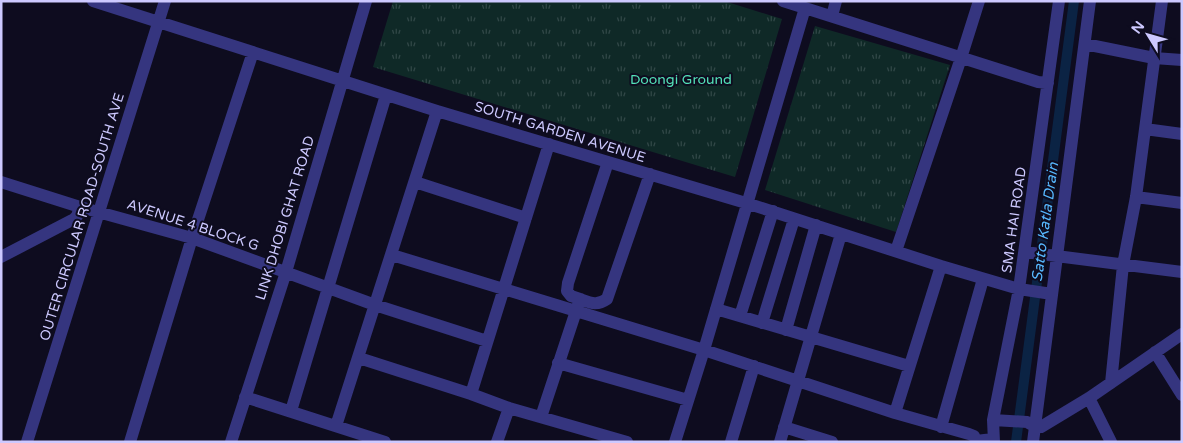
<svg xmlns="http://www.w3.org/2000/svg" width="1183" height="443" font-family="'Varela Round',sans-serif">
	<defs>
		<pattern id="grass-tufts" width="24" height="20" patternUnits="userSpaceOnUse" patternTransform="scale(1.25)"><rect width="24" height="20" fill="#0f2927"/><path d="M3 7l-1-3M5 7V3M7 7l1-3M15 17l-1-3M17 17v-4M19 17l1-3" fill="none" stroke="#314747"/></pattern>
	</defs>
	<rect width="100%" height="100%" fill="#0e0c1f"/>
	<path fill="url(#grass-tufts)" d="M393,1H724L782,19L735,177L373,67Z
		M815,26L950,65L896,232L765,190Z"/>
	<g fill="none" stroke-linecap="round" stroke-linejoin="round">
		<path stroke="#0b2344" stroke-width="10" d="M1016,442L1074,1"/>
		<path stroke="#35357f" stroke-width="12" d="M93,1L437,111L746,203L941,266L1019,289L1052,294
			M783,1L1038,82L1048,83
			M832,16L836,1
			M1085,44L1154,58L1182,60
			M1145,129L1182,134
			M1,182L80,207L192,238L375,305L487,341
			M415,182L526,218
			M1136,197L1182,203
			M896,251L961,58L979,1
			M1025,252L1182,272
			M392,255L704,350L895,413L969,434L974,436L976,441L993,439
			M1,257L74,219L77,216L80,207
			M580,299C591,303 597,306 607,299L650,174
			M716,309L909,366
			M740,316L773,211
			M762,323L794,219
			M786,330L816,225
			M1155,352L1182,395
			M359,358L471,394L509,408L627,442
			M558,363L688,400
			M1111,383L1123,265L1136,197L1162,1
			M471,394L549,144
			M245,397L385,442
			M1089,398L1111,442
			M291,411L386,95
			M895,413L941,266
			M541,417L580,299L571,296L567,291L568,283L608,162
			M993,420L1027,422L1034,426L1041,427L1089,398L1182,334
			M336,426L437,111
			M784,427L832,442
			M941,427L983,279
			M27,442L165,1
			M130,442L192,238L253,52
			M231,442L286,272L366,1
			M497,442L509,408
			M675,442L704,350L805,8
			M731,442L754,366
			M780,442L841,234
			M994,442L993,420L1019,289L1059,1
			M1033,442L1090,1"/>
	</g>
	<g text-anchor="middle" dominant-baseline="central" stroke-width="4" stroke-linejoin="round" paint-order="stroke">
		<g font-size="14" fill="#53e1b8" stroke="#0e0c1f">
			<text x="681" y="79">Doongi Ground</text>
		</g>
		<g font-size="14" fill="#cdc9ff" stroke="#0e0c1f">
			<text transform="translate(560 132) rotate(17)">SOUTH GARDEN AVENUE</text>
			<text transform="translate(82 217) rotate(-73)">OUTER CIRCULAR ROAD-SOUTH AVE</text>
			<text transform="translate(285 218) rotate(-73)">LINK DHOBI GHAT ROAD</text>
			<text transform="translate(1014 220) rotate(-82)">SMA HAI ROAD</text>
			<text transform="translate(193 225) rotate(18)">AVENUE 4 BLOCK G</text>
		</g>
		<g font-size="15" font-style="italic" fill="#57b8ff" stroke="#0e0c1f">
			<text transform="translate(1045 222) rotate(-82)">Satto Katla Drain</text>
		</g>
	</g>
	<rect width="1183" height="443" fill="none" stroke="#cdc9ff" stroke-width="5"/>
	<g transform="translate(1148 35) rotate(307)" stroke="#0e0c1f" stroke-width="4" paint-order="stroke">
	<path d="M0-4L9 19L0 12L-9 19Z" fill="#cdc9ff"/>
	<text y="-8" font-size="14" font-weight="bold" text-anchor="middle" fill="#cdc9ff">N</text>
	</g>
</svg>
